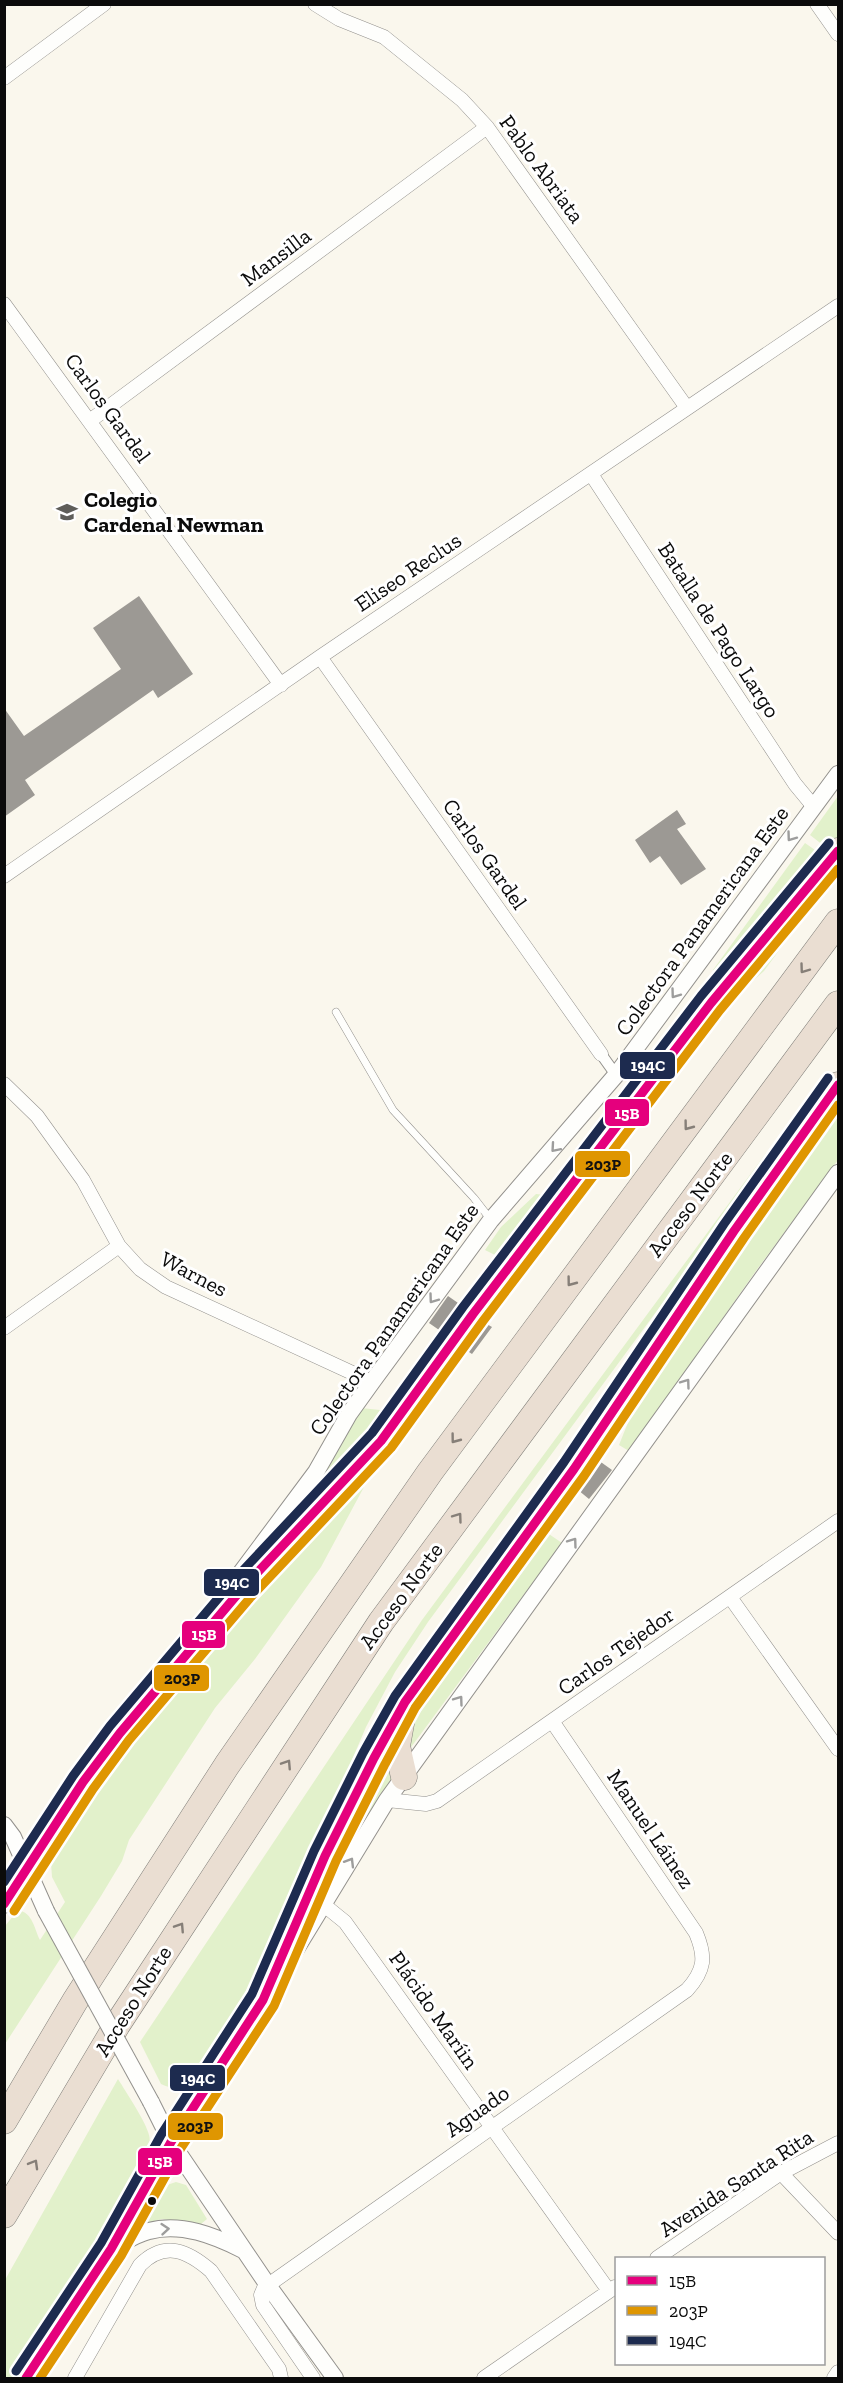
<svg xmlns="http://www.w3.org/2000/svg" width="843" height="2383" font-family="'Zilla Slab',serif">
	<rect width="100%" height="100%" fill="#faf7ed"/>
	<path fill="#e2f1cb" d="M838,796V836L828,849L810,835Z
		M805,843L825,857L749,941L715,974L713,970Z
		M838,870L764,971L708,1021Z
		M838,1096V1160L758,1268L629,1451L619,1445L641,1390Z
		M766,1153L770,1157L428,1622L395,1672L366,1727L278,1934L197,2078C185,2088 176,2091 161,2084L140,2042L422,1620Z
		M536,1194L545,1195L499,1257L485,1250L501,1227Z
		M361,1408L380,1410V1414L307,1510L302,1507L323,1476L355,1414Z
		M364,1487L321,1567L255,1659L215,1708L129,1840L122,1861L101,1896L5,2044V1926L18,1910C33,1913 34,1928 40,1940L65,1902L52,1877L51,1863L47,1862C62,1827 85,1795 107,1765L284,1554L307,1538L351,1495Z
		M546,1532L562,1543L406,1754V1729L423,1695Z
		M390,1754L394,1777L354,1843H348Z
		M118,2079C126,2092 146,2122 149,2135C152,2146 144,2153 145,2163L12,2378H5V2280Z
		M176,2182L186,2185L207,2219L201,2224L162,2219L148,2223L145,2220L164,2186Z"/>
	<path fill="#9c9994" d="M139,596L193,674L158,698L153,690L25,780L35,795L4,817V708L24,736L121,669L93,628Z
		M677,810L686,824L677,829L706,869L681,885L660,856L650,863L635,840Z
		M448,1296L461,1305L458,1311L459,1319L464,1326L470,1329L478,1328L485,1323L492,1327L472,1354L466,1350L469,1342L467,1334L463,1329L455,1326L447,1328L442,1332L429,1323Z
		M572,1446V1457L578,1464L586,1466L593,1464L598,1460L612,1470L589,1499L578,1490L581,1482L579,1474L575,1469L567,1466L553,1472Z"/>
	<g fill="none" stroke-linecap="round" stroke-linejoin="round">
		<path stroke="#d6d4cb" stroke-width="26" stroke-dasharray="26 13" stroke-linecap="butt" d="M566,1481L586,1451"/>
		<defs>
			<path id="service" d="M336,1012L393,1110L474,1198L491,1220"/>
			<path id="pedestrian" d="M601,1054L616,1075"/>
			<path id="minor" d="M315,4L339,19L384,37L462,100L487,127L687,408
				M817,4L838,34
				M4,78L104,4
				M4,304L281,685
				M91,420L487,127
				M591,474L795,784L814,807
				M320,657L601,1054
				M4,876L320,657L838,306
				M4,1084L37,1116L83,1180L119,1246L140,1269L166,1287L372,1382
				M4,1328L119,1246
				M730,1597L838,1749
				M387,1800L426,1804L437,1801L838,1521
				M324,1905L345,1922L609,2291
				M781,2173L838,2233
				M657,2258L781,2173L838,2143
				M75,2378L140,2265C165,2240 188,2251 211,2271L279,2369L281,2378
				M313,2378L263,2305L261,2295L264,2288L687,1990C705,1970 706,1957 696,1933L552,1721
				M484,2378L615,2287
				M834,2378L838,2372"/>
			<path id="tertiary" d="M234,1582L316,1472L349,1414L372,1382L491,1220L616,1075L838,774
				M4,1825L13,1837L46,1911
				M4,1905L83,1782L125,1727
				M293,1954L387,1800L838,1173
				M151,2102L171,2142L267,2284L335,2378
				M111,2249C123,2243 136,2234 149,2231C181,2222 215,2236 243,2250
				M67,2319L144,2194L171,2142L269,1991"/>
			<path id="motorway" d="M473,1314L711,1003L838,851
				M586,1451L734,1231L838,1085
				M402,1718L397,1746L404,1777
				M120,1733L241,1590L381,1441L454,1341
				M263,2000L325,1856L374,1758L405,1702L566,1481
				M4,2121L75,2001L227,1765L430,1472L838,922
				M4,2215L117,2025L381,1622L838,1004
				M26,2378L71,2311"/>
		</defs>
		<use href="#service" stroke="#93918d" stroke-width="8"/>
		<use href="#pedestrian" stroke="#93918d" stroke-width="12"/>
		<use href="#minor" stroke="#93918d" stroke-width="15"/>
		<use href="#tertiary" stroke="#93918d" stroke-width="18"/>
		<use href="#motorway" stroke="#807f7a" stroke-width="27"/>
		<use href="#service" stroke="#fefefc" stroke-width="7"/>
		<use href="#pedestrian" stroke="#fefefc" stroke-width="10"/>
		<use href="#minor" stroke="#fefefc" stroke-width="14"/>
		<use href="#tertiary" stroke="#fefefc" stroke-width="16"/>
		<use href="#motorway" stroke="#eaded2" stroke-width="26"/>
		<defs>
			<path id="tertiary-bridge" d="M46,1911L151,2102"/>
		</defs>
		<use href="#tertiary-bridge" stroke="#93918d" stroke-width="18" stroke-linecap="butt"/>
		<use href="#tertiary-bridge" stroke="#fefefc" stroke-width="16"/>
		<defs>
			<path id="bus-1" d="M4,1904L83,1782L120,1733L241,1590L381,1441L473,1314L711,1003L838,851
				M26,2378L111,2249L171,2142L263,2000L325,1856L374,1758L405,1702L574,1469L734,1231L838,1085"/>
			<path id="bus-2" d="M14,1911L93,1789L129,1740L250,1598L391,1448L483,1321L720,1010L838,869
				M40,2378L121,2256L181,2148L274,2006L336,1861L385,1764L415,1708L584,1476L744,1238L838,1105"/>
			<path id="bus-3" d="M4,1882L73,1776L110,1726L232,1582L372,1433L463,1307L701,996L829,843
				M16,2371L101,2243L161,2135L252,1994L314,1851L363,1753L395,1696L564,1462L724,1224L828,1078"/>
		</defs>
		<use href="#bus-1" stroke="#fff" stroke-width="14"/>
		<use href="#bus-2" stroke="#fff" stroke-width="14"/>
		<use href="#bus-3" stroke="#fff" stroke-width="14"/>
		<use href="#bus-1" stroke="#e5007d" stroke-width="9"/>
		<use href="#bus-2" stroke="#df9601" stroke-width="9"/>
		<use href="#bus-3" stroke="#1d2b4f" stroke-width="9"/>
	</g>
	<defs><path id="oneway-chevron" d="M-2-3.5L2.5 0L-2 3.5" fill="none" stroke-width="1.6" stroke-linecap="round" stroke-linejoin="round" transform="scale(1.5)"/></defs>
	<g stroke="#9d9d9c">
		<use href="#oneway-chevron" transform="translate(791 837) rotate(126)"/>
		<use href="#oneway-chevron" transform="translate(675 994) rotate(126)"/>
		<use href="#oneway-chevron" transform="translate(555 1148) rotate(131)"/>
		<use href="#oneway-chevron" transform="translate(433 1299) rotate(126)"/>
		<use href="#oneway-chevron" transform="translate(686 1383) rotate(-54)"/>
		<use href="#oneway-chevron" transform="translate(573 1542) rotate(-54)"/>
		<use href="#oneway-chevron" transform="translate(459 1700) rotate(-54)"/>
		<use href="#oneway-chevron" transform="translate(350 1862) rotate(-59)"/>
		<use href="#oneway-chevron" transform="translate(165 2229) rotate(-5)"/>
	</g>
	<g stroke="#867f78">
		<use href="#oneway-chevron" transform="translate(804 969) rotate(126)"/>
		<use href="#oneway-chevron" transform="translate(688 1126) rotate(127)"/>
		<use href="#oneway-chevron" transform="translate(571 1282) rotate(127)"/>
		<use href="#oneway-chevron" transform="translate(455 1439) rotate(127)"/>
		<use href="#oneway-chevron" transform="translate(458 1517) rotate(-54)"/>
		<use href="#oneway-chevron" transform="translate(287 1764) rotate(-57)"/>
		<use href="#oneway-chevron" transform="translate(180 1927) rotate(-57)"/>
		<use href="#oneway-chevron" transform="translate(34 2164) rotate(-60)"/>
	</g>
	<defs>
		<symbol id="school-bare" viewBox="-9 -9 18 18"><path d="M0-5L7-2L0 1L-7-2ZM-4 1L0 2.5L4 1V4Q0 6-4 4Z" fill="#5f5e5a" stroke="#fff" stroke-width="2.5" paint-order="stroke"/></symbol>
	</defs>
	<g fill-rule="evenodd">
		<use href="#school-bare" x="52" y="497" width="30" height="30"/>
	</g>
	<circle fill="#0b0b0b" stroke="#fff" stroke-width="2" cx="152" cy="2201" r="5"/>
	<g text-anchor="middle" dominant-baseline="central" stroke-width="6" stroke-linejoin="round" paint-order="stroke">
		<g font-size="22" fill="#0b0b0b" stroke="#fff">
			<text transform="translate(542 169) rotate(54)">Pablo Abriata</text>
			<text transform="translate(276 257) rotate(-37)">Mansilla</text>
			<text transform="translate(108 408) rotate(54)">Carlos Gardel</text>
			<text transform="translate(408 572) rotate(-34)">Eliseo Reclus</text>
			<text transform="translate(719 630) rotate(57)">Batalla de Pago Largo</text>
			<text transform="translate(485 854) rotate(55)">Carlos Gardel</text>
			<text transform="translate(702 921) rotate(-54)">Colectora Panamericana Este</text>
			<text transform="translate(690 1204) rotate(-53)">Acceso Norte</text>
			<text transform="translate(194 1274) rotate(28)">Warnes</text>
			<text transform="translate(394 1319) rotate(-55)">Colectora Panamericana Este</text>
			<text transform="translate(401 1596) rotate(-54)">Acceso Norte</text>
			<text transform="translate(616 1651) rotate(-35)">Carlos Tejedor</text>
			<text transform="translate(651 1829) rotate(56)">Manuel Láinez</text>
			<text transform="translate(133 2001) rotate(-58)">Acceso Norte</text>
			<text transform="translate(434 2010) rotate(55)">Plácido Maríin</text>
			<text transform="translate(477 2111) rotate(-35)">Aguado</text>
			<text transform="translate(736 2183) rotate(-33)">Avenida Santa Rita</text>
		</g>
		<g font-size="22" font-weight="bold" fill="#0b0b0b" stroke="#fff" text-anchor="start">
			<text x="84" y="499">Colegio<tspan x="84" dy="25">Cardenal Newman</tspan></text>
		</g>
	</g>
	<g stroke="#fff" stroke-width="2">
		<rect x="619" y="1051" width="57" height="29" rx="6" fill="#1d2b4f"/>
		<rect x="604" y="1098" width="46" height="29" rx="6" fill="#e5007d"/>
		<rect x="574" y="1150" width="57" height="28" rx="6" fill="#df9601"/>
		<rect x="203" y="1568" width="57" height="29" rx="6" fill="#1d2b4f"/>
		<rect x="181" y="1620" width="45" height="29" rx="6" fill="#e5007d"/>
		<rect x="153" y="1664" width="57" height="28" rx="6" fill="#df9601"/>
		<rect x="169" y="2064" width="57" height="28" rx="6" fill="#1d2b4f"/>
		<rect x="167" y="2112" width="57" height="29" rx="6" fill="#df9601"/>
		<rect x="137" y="2147" width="46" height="29" rx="6" fill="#e5007d"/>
	</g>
	<g font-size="16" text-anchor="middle" font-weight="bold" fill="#fff">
		<text x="648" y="1071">194C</text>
		<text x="627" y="1119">15B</text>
		<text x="232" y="1588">194C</text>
		<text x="204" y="1640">15B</text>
		<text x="198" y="2084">194C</text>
		<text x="160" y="2167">15B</text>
	</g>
	<g font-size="16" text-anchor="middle" font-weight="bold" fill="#111">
		<text x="603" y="1170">203P</text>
		<text x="182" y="1684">203P</text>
		<text x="195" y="2132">203P</text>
	</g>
	<rect width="843" height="2383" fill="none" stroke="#0b0b0b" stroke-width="12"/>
	<rect x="615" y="2257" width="210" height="108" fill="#ffffff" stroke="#9d9d9d" stroke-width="1.5"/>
	<rect x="627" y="2276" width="30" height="9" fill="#e5007d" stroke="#9d9d9d" stroke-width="1.5"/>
	<text x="669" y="2287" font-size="18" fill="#0b0b0b">15B</text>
	<rect x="627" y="2306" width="30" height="9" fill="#df9601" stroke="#9d9d9d" stroke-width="1.5"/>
	<text x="669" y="2317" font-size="18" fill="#0b0b0b">203P</text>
	<rect x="627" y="2336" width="30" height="9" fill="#1d2b4f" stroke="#9d9d9d" stroke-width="1.5"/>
	<text x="669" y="2347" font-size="18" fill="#0b0b0b">194C</text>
</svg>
